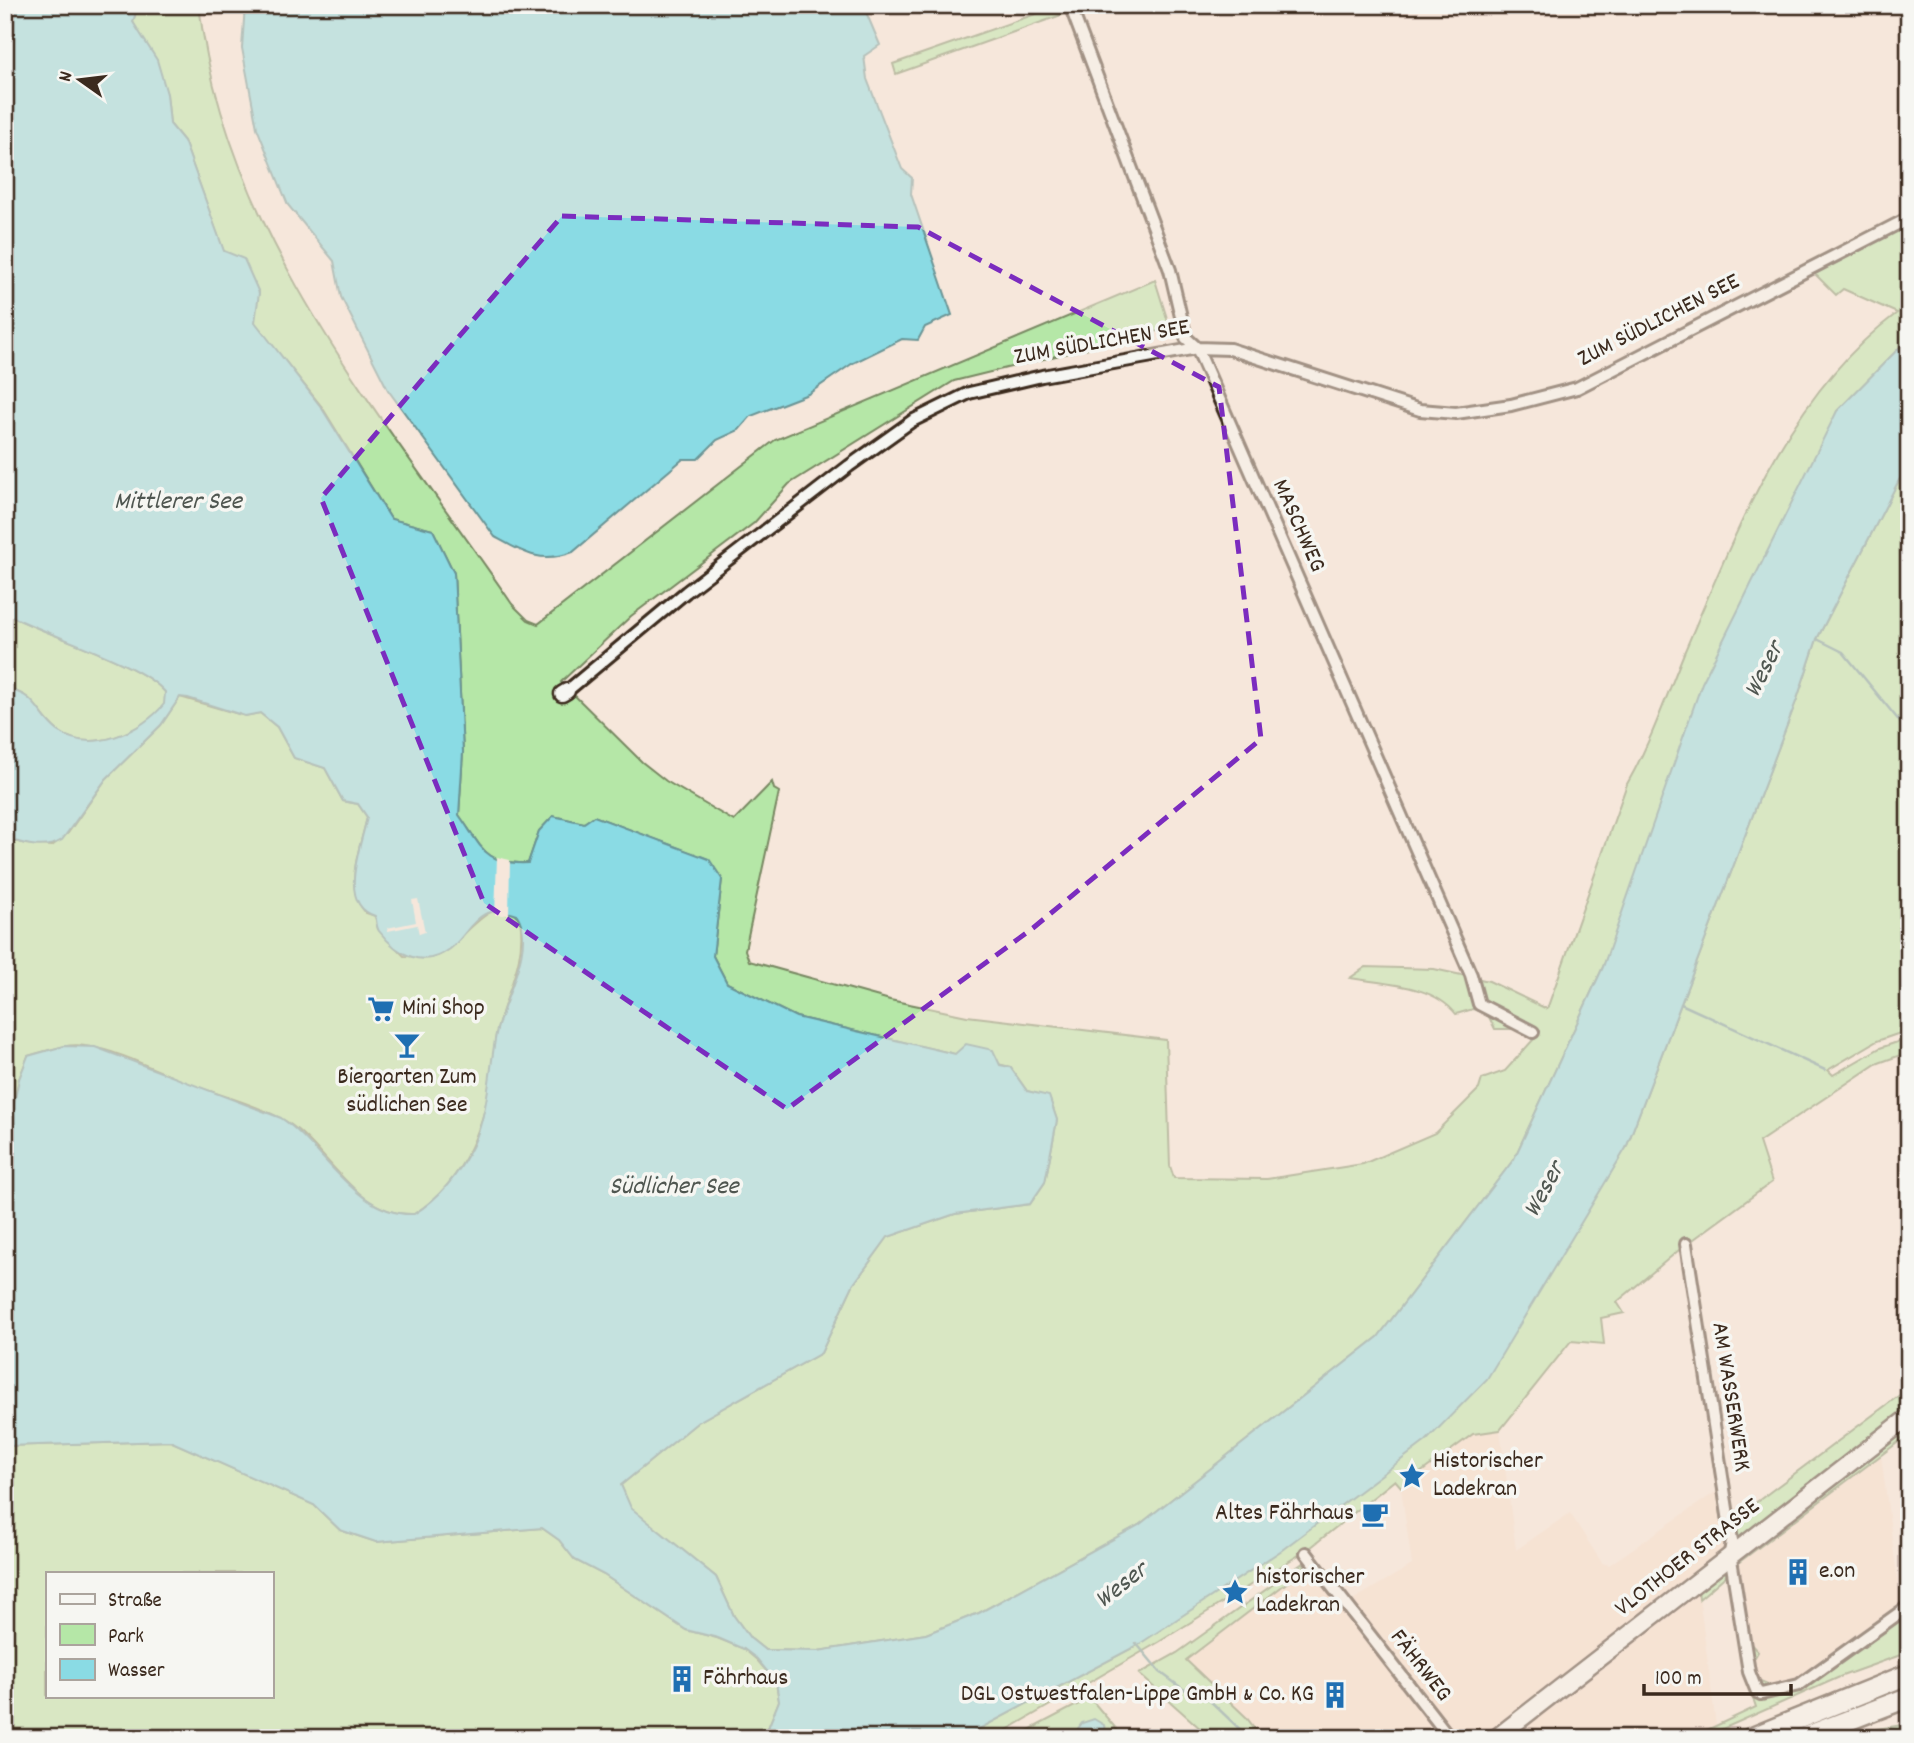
<svg xmlns="http://www.w3.org/2000/svg" width="1914" height="1743" font-family="Dekko,sans-serif">
	<rect width="100%" height="100%" fill="#f6e7db"/>
	<filter id="ink" filterUnits="userSpaceOnUse"><feTurbulence type="fractalNoise" baseFrequency=".0143" numOctaves="2"/><feDisplacementMap in="SourceGraphic" scale="14" xChannelSelector="R" yChannelSelector="G"/><feConvolveMatrix kernelMatrix="1 2 1 2 8 2 1 2 1" color-interpolation-filters="sRGB"/></filter>
	<g filter="url(#ink)">
		<path fill="#f6ddcb" d="M1500,1430L1516,1550L1570,1513L1602,1563L1609,1565L1717,1491L1724,1535L1734,1527L1738,1562L1881,1455L1901,1607L1797,1682L1770,1685L1758,1680L1751,1664L1757,1652L1748,1641L1737,1563L1698,1588L1716,1725L1690,1738H1262L1246,1717L1186,1660L1317,1559L1351,1601L1412,1565L1401,1488L1395,1479L1402,1487L1474,1434Z"/>
		<path fill="#b5e7a7" stroke="#788862" stroke-width="2" fill-rule="evenodd" d="M134,5H199C225,236 386,420 512,604L528,620L538,624L775,440L1155,280L1170,328L954,381L789,484L754,523L631,616L561,682L642,762L666,781L734,821L772,782L774,789L779,792L745,950L749,961L890,1000L967,1016L1166,1040L1170,1166L1174,1178L1267,1179L1363,1164L1435,1133L1479,1089L1482,1079L1505,1071L1533,1040L1522,1029H1495L1488,1015L1473,1009L1456,1014C1432,984 1385,984 1350,978L1366,967L1434,969L1489,981L1547,1009L1627,784C1651,742 1666,697 1684,653C1736,532 1788,394 1897,313L1843,289L1836,295L1815,274L1909,225V338L1837,411L1603,967L1514,1159L1378,1337L1139,1525L979,1613L926,1634L818,1651L765,1650L750,1638L734,1616L716,1577L630,1508L621,1485L698,1422L821,1353L853,1285L888,1237L955,1214L1030,1204L1045,1182L1057,1120L1049,1097L1027,1091L1010,1067L796,1017L727,983L713,956L722,879L708,859L594,816L584,823L553,816L539,831L528,863C484,865 482,847 459,815L463,752L454,573L433,530L391,519L322,407L254,322L259,292L224,252L184,141L170,124L167,94L133,22L136,12Z
			M1061,5L1067,13L896,74L893,64Z
			M1909,468V1030L1877,1041L1828,1070L1833,1075L1880,1048L1909,1038V1052L1876,1064L1759,1142L1772,1182L1679,1250L1617,1302L1624,1313L1601,1318L1604,1344L1571,1341L1500,1430L1473,1434L1401,1487L1395,1480L1310,1548L1159,1642L993,1738H962L1138,1645L1626,1148L1797,699L1817,639L1899,480Z
			M5,613C47,636 138,661 165,692V704C143,731 91,755 58,731C36,714 38,694 5,689Z
			M180,697L245,716L260,713L277,727L294,758L325,768L343,801L358,804L367,817C361,847 342,887 366,913L375,916L378,929L404,956C414,956 427,958 437,956C458,950 496,882 520,920C527,959 506,993 497,1030C494,1040 495,1051 494,1062C487,1119 466,1182 414,1214C353,1217 327,1143 280,1118C253,1103 219,1095 190,1084C156,1071 122,1051 85,1046C66,1043 47,1051 28,1056L19,1079L5,1146V838L25,844L52,846L68,833L106,779L161,725Z
			M1689,1297L1731,1514L1738,1516L1909,1388V1434L1738,1563L1748,1641L1758,1652L1751,1664L1758,1680L1770,1685L1797,1682L1909,1602V1652L1842,1676L1702,1738H1690L1756,1707L1743,1669L1728,1574L1699,1599L1698,1588L1738,1562L1734,1528L1724,1536Z
			M170,1441L314,1505L340,1530L376,1542L542,1528L559,1540L575,1560L604,1575L686,1630L717,1638L744,1649L757,1660L776,1682L779,1701L764,1738H5V1446ZM47,1573H271V1696H47Z
			M1303,1563L1306,1568L1186,1660L1246,1717L1262,1738H1211L1139,1674L1177,1653Z
			M1090,1698L1124,1738H1014Z
			M1909,1724V1738H1856L1877,1729Z"/>
		<path fill="#8adbe4" stroke="#6a9495" stroke-width="2" d="M5,5H134L136,12L133,22L157,60L167,94L170,124L184,141L224,251L244,259L259,293L255,322L321,407L391,519L433,530L454,573L463,752L459,815C482,847 484,865 528,863L539,831L553,816L584,823L594,816L709,859L722,879L713,956L727,983L796,1017L955,1054L966,1044L993,1050L1000,1065L1010,1067L1027,1091L1049,1096L1057,1120L1045,1182L1030,1204L955,1214L888,1237L853,1285L821,1353L698,1422L621,1485L631,1508L716,1577L734,1616L750,1638L765,1650L818,1651L926,1634L979,1613L1139,1525L1378,1337L1514,1159L1603,967L1702,683L1837,411L1909,338V468L1899,480L1817,639L1797,699L1626,1148L1487,1379L1426,1441L1282,1550L1138,1645L962,1738H764L779,1701L776,1682L757,1659L744,1649L718,1638L686,1630L604,1575L575,1560L559,1540L542,1528L376,1542L340,1530L314,1505L170,1441L5,1446V1146L19,1079L28,1056L64,1046L95,1047L281,1118C323,1146 356,1217 414,1214C441,1197 459,1174 473,1145C489,1110 489,1071 496,1034C502,1002 537,945 517,915C506,911 495,909 485,914C470,922 462,940 450,949C422,970 397,954 379,931C376,927 377,921 375,916C336,904 362,844 367,817L358,804L343,801L325,768L294,758L277,727L260,713L245,716L188,698L180,697L161,725L106,779L62,840C44,851 24,844 5,838V689C38,694 36,714 58,731C91,755 143,731 164,704L165,692C138,661 47,636 5,613Z
			M245,5H863L880,45L864,56L867,79L902,169L912,178L911,194L952,315L925,327L918,340L902,339L853,363L808,394L751,416L739,430L717,440L698,459H683L573,552C541,564 524,553 495,537L388,390L341,297L334,261L288,205L257,128L242,48Z
			M1094,1719L1104,1725L1106,1738H1071L1082,1723Z"/>
		<path fill="#f6e7db" d="M497,857L510,860L509,915H495Z
			M418,899L425,932L419,934L417,925L388,931L387,928L416,922L412,900Z"/>
		<g fill="none" stroke-linecap="round" stroke-linejoin="round">
			<path stroke="#6a9495" stroke-width="2.5" d="M1817,639L1843,652L1909,733
				M1681,1004L1825,1070
				M1136,1643L1160,1672L1183,1689L1205,1696L1249,1738"/>
			<defs>
				<path id="minor" d="M1070,5L1170,270L1186,338L1197,348L1471,975L1479,1004L1533,1032
					M567,691L686,592L849,466L912,421L969,393L1042,376L1197,348L1230,349L1420,410L1456,413L1511,405L1577,388L1909,218
					M1686,1244L1732,1541L1730,1553L1749,1672L1757,1692L1761,1694L1799,1685L1909,1606
					M1306,1553L1450,1738"/>
				<path id="tertiary" d="M562,694L567,691"/>
				<path id="secondary" d="M1496,1738L1909,1417"/>
				<path id="motorway" d="M1751,1738L1909,1674
					M1802,1738L1909,1697"/>
			</defs>
			<use href="#minor" stroke="#3b2a1e" stroke-width="16"/>
			<use href="#tertiary" stroke="#3b2a1e" stroke-width="19"/>
			<use href="#secondary" stroke="#3b2a1e" stroke-width="21"/>
			<use href="#motorway" stroke="#3b2a1e" stroke-width="24"/>
			<use href="#minor" stroke="#f6f6f2" stroke-width="10"/>
			<use href="#tertiary" stroke="#f6f6f2" stroke-width="14"/>
			<use href="#secondary" stroke="#f6f6f2" stroke-width="16"/>
			<use href="#motorway" stroke="#f6f6f2" stroke-width="19"/>
		</g>
	</g>
	<path d="M0 0H1914V1743H0ZM562,216L918,227L1219,387L1261,739L1033,928L787,1109L484,903L321,498Z" fill="#f6e7db" fill-opacity=".55" fill-rule="evenodd"/>
	<path fill="none" stroke="#7b2cbf" stroke-width="5" stroke-dasharray="14 9" stroke-linejoin="round" d="M562,216L918,227L1219,387L1261,739L1033,928L787,1109L484,903L321,498Z"/>
	<defs>
		<symbol id="supermarket-bare" viewBox="-9 -9 18 18"><path d="M-6-5.5h2.5l.6 2H6L4.5 2H-2.5L-4.4-4H-6ZM-1.5 3.2a1.3 1.3 0 1 0 .1 0ZM3 3.2a1.3 1.3 0 1 0 .1 0Z" fill="#1f6fb2" stroke="#f6f6f2" stroke-width="2.5" paint-order="stroke"/></symbol>
		<symbol id="bar-bare" viewBox="-9 -9 18 18"><path d="M-6-5H6L.8 .8V4.5H3.5V6h-7V4.5H-.8V.8Z" fill="#1f6fb2" stroke="#f6f6f2" stroke-width="2.5" paint-order="stroke"/></symbol>
		<symbol id="sight-bare" viewBox="-9 -9 18 18"><path d="M0-6L1.8-2.2L6-1.7L2.9 1.2L3.7 5.4L0 3.3L-3.7 5.4L-2.9 1.2L-6-1.7L-1.8-2.2Z" fill="#1f6fb2" stroke="#f6f6f2" stroke-width="2.5" paint-order="stroke"/></symbol>
		<symbol id="cafe-bare" viewBox="-9 -9 18 18"><path d="M-5.5-4.5H6V0H3Q3 3.5 0 3.5H-2.5Q-5.5 3.5-5.5 0ZM3-3.2v2h1.7v-2ZM-6 4.5H4V6H-6Z" fill="#1f6fb2" stroke="#f6f6f2" stroke-width="2.5" paint-order="stroke"/></symbol>
		<symbol id="building-bare" viewBox="-9 -9 18 18"><path d="M-4-6H4V6H1V3H-1V6H-4ZM-2.5-4.3h1.7v1.8h-1.7ZM.8-4.3h1.7v1.8H.8ZM-2.5-1h1.7V.8h-1.7ZM.8-1h1.7V.8H.8Z" fill="#1f6fb2" stroke="#f6f6f2" stroke-width="2.5" paint-order="stroke"/></symbol>
	</defs>
	<g fill-rule="evenodd">
		<use href="#supermarket-bare" x="362" y="990" width="38" height="38"/>
		<use href="#bar-bare" x="388" y="1026" width="38" height="38"/>
		<use href="#sight-bare" x="1393" y="1457" width="38" height="38"/>
		<use href="#cafe-bare" x="1356" y="1495" width="38" height="38"/>
		<use href="#building-bare" x="1779" y="1553" width="38" height="38"/>
		<use href="#sight-bare" x="1216" y="1573" width="38" height="38"/>
		<use href="#building-bare" x="663" y="1660" width="38" height="38"/>
		<use href="#building-bare" x="1316" y="1676" width="38" height="38"/>
	</g>
	<g text-anchor="middle" dominant-baseline="central" stroke-width="7" stroke-linejoin="round" paint-order="stroke">
		<g font-size="24" fill="#3b2a1e" stroke="#f6f6f2">
			<text transform="translate(1659 321) rotate(-27)">ZUM SÜDLICHEN SEE</text>
			<text transform="translate(1102 343) rotate(-10)">ZUM SÜDLICHEN SEE</text>
			<text transform="translate(1298 526) rotate(66)">MASCHWEG</text>
			<text transform="translate(1730 1397) rotate(81)">AM WASSERWERK</text>
			<text transform="translate(1688 1558) rotate(-38)">VLOTHOER STRASSE</text>
			<text transform="translate(1420 1666) rotate(52)">FÄHRWEG</text>
		</g>
		<g font-size="24" fill="#3b2a1e" stroke="#f6f6f2" text-anchor="start">
			<text x="402" y="1009">Mini Shop</text>
			<text x="407" y="1078" text-anchor="middle">Biergarten Zum<tspan x="407" dy="28">südlichen See</tspan></text>
			<text x="1433" y="1462">Historischer<tspan x="1433" dy="28">Ladekran</tspan></text>
			<text x="1354" y="1514" text-anchor="end">Altes Fährhaus</text>
			<text x="1819" y="1572">e.on</text>
			<text x="1256" y="1578">historischer<tspan x="1256" dy="28">Ladekran</tspan></text>
			<text x="703" y="1679">Fährhaus</text>
			<text x="1314" y="1695" text-anchor="end">DGL Ostwestfalen-Lippe GmbH &amp; Co. KG</text>
		</g>
		<g font-size="26" font-style="italic" fill="#4f5650" stroke="#f6f6f2">
			<text x="178" y="502">Mittlerer See</text>
			<text transform="translate(1765 670) rotate(-63)">Weser</text>
			<text x="674" y="1187">Südlicher See</text>
			<text transform="translate(1545 1190) rotate(-61)">Weser</text>
			<text transform="translate(1122 1586) rotate(-38)">Weser</text>
		</g>
	</g>
	<rect width="1914" height="1743" fill="none" stroke="#f6f6f2" stroke-width="28"/>
	<rect x="14" y="14" width="1886" height="1715" fill="none" stroke="#3b2a1e" stroke-width="2.5" filter="url(#ink)"/>
	<rect x="46" y="1572" width="228" height="126" fill="#f6f6f2" stroke="#aba49d" stroke-width="2"/>
	<rect x="60" y="1594" width="35" height="10" fill="#f6f6f2" stroke="#aba49d" stroke-width="2"/>
	<text x="108" y="1606" font-size="21" fill="#3b2a1e">Straße</text>
	<rect x="60" y="1624" width="35" height="21" fill="#b5e7a7" stroke="#aba49d" stroke-width="2"/>
	<text x="108" y="1642" font-size="21" fill="#3b2a1e">Park</text>
	<rect x="60" y="1659" width="35" height="21" fill="#8adbe4" stroke="#aba49d" stroke-width="2"/>
	<text x="108" y="1676" font-size="21" fill="#3b2a1e">Wasser</text>
	<g transform="translate(80 80) rotate(284)" stroke="#f6f6f2" stroke-width="5" paint-order="stroke">
	<path d="M0-5L12 26L0 18L-12 26Z" fill="#3b2a1e"/>
	<text y="-10" font-size="19" font-weight="bold" text-anchor="middle" fill="#3b2a1e">N</text>
	</g>
	<path d="M1644 1684v10h147v-10" fill="none" stroke="#3b2a1e" stroke-width="3.5"/>
	<text x="1655" y="1684" font-size="21" fill="#3b2a1e" stroke="#f6f6f2" stroke-width="5" paint-order="stroke">100 m</text>
</svg>
